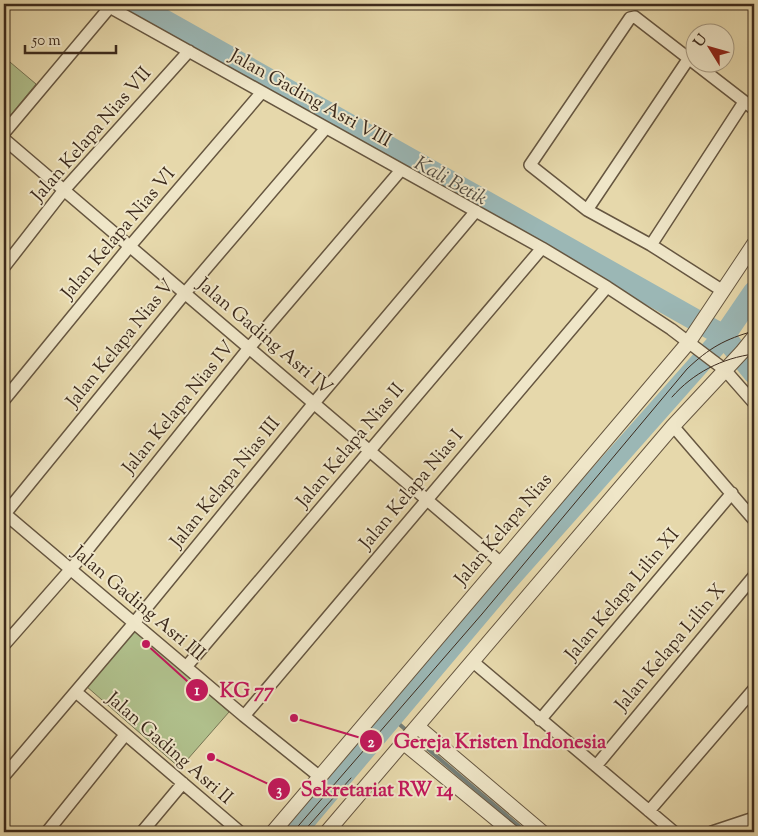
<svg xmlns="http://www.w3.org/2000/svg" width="758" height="836" font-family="'Sorts Mill Goudy',serif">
	<rect width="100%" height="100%" fill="#e6d8ab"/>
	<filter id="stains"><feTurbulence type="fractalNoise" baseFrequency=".004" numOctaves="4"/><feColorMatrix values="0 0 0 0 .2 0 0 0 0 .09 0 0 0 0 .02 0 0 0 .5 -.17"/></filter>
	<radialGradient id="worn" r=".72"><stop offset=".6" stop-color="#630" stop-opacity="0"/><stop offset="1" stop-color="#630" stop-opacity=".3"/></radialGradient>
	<path fill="#b0c08c" stroke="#767554" d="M4,57L36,84L4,123Z
		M134,630L229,712L180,768L86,686Z"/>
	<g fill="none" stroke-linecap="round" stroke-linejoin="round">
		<path stroke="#757f78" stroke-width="4" d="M391,717L406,730
			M416,739L526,832"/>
		<path stroke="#9bb7b5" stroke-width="22" d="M135,4L724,336L754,373
			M295,832L506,582L724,336L754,292"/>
		<defs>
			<path id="minor" d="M104,4L542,248L607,287L671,329L725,370L754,403
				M4,133L110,7
				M4,139L501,563
				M587,210L689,58
				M651,245L744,102
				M4,267L64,190L189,51
				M723,291L651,245L587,210L530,165L630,18L635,17L754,109
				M4,400L130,246L262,92
				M673,426L754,520
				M4,513L244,716L320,777
				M4,515L185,293L326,128
				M4,645L84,554L249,348L401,170
				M472,661L674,832
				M186,667L542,248
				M76,692L240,832
				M244,716L607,287
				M540,720L732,493
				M596,766L754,576
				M4,776L134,623L314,403L476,211
				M649,811L754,689
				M47,832L125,735
				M142,832L183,783
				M712,832L754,818"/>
			<path id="tertiary" d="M418,727L542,832
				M404,743L512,832
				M273,832L688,343L754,244
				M327,832L673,426L742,352L754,337"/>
		</defs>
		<use href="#minor" stroke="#665640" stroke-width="14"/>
		<use href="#tertiary" stroke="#665640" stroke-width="16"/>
		<use href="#minor" stroke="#efe6c8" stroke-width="11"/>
		<use href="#tertiary" stroke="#efe6c8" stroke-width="14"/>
		<path stroke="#3c2a1c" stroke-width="1" d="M672,397C693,373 722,358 754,354
			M293,832L482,614L687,369C709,348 725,339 754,331
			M303,832L351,778"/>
	</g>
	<g text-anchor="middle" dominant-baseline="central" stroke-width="4" stroke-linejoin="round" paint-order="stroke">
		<g font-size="19" fill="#3c2a1c" stroke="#efe6c8">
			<text transform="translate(310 99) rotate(29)">Jalan Gading Asri VIII</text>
			<text transform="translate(92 135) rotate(-49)">Jalan Kelapa Nias VII</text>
			<text transform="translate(119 234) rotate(-50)">Jalan Kelapa Nias VI</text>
			<text transform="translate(264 337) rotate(40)">Jalan Gading Asri IV</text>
			<text transform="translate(121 344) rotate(-51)">Jalan Kelapa Nias V</text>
			<text transform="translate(179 408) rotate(-51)">Jalan Kelapa Nias IV</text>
			<text transform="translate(351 446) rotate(-50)">Jalan Kelapa Nias II</text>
			<text transform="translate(226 483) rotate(-51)">Jalan Kelapa Nias III</text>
			<text transform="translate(412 490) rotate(-50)">Jalan Kelapa Nias I</text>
			<text transform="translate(504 530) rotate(-50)">Jalan Kelapa Nias</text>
			<text transform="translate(623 595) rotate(-50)">Jalan Kelapa Lilin XI</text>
			<text transform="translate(138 604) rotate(40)">Jalan Gading Asri III</text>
			<text transform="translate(671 648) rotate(-50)">Jalan Kelapa Lilin X</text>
			<text transform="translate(169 749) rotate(41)">Jalan Gading Asri II</text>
		</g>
		<g font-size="20" font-style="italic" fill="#544d42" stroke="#efe6c8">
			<text transform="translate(450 182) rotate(29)">Kali Betik</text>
		</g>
	</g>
	<path fill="none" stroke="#c2185b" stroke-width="2" d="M146 644L197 690M294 718L371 741M211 757L279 789"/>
	<g fill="#c2185b" stroke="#efe6c8" stroke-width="2">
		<circle cx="146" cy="644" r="5"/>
		<circle cx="294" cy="718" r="5"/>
		<circle cx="211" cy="757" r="5"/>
		<circle cx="197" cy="690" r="12"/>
		<circle cx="371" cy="741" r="12"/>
		<circle cx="279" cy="789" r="12"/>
	</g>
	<g font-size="15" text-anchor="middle" font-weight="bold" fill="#fff">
		<text x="197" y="695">1</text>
		<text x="371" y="747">2</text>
		<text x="279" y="795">3</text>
	</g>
	<g font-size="20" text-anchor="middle" font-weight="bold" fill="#c2185b" stroke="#efe6c8" stroke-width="4" stroke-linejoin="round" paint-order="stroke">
		<text x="247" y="697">KG 77</text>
		<text x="500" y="748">Gereja Kristen Indonesia</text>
		<text x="377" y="796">Sekretariat RW 14</text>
	</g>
	<rect width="758" height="836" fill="none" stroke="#e6d8ab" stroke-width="20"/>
	<rect x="5" y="5" width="748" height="826" fill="none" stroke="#3c2a1c" stroke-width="2.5"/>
	<rect x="10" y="10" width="738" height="816" fill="none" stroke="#3c2a1c"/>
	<g transform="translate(710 48) rotate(307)"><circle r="24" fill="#efe6c8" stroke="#a79b83"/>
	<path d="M0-4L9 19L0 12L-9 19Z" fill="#8f2418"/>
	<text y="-8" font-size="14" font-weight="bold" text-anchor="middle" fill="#3c2a1c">U</text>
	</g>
	<path d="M25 45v8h91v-8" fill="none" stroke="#3c2a1c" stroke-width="2.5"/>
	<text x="32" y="45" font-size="15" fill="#3c2a1c" stroke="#efe6c8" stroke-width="4" paint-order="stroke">50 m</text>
	<rect width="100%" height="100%" filter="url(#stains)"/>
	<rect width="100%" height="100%" fill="url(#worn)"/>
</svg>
